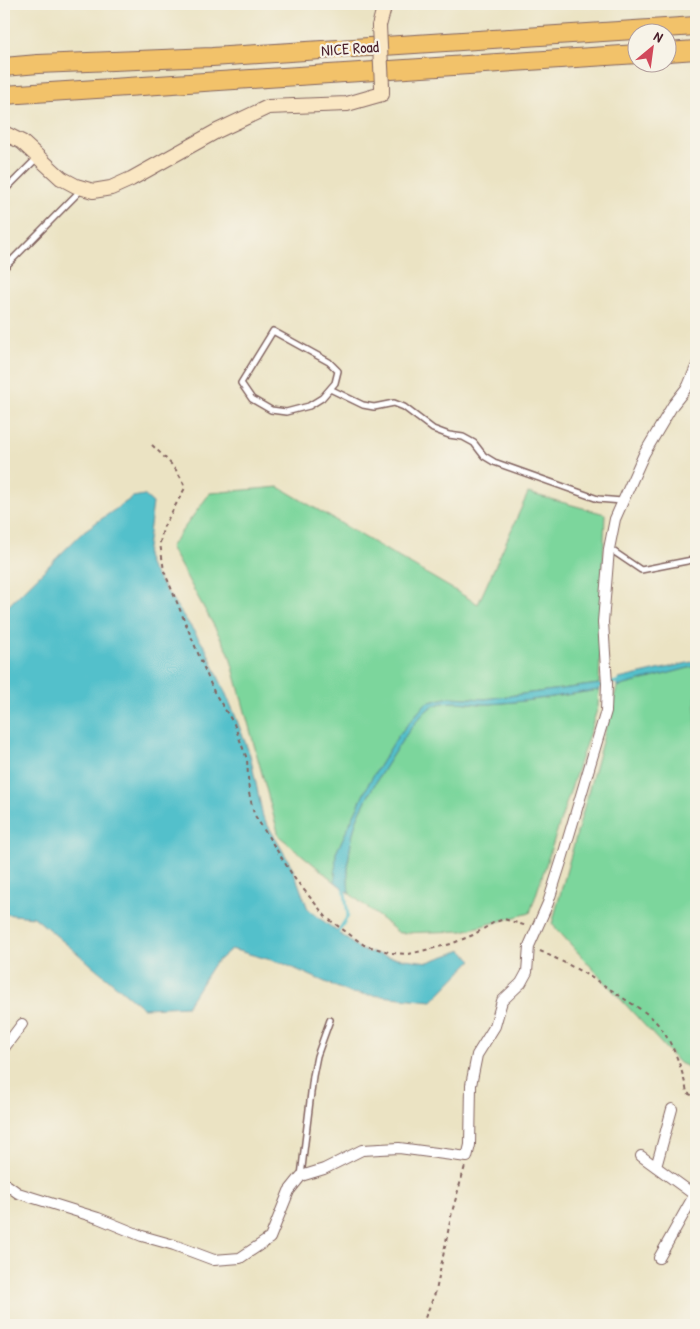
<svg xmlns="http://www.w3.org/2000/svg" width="700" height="1329" font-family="'Patrick Hand',sans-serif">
	<rect width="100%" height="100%" fill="#f7f3e8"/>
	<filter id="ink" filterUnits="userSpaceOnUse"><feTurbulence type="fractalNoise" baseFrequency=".02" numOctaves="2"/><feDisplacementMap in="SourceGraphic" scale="10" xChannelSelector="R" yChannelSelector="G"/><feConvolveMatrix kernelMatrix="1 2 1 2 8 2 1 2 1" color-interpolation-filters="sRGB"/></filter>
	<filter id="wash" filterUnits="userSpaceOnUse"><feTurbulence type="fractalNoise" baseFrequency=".0096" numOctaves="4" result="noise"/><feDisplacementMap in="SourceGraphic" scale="20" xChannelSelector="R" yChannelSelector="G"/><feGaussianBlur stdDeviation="1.12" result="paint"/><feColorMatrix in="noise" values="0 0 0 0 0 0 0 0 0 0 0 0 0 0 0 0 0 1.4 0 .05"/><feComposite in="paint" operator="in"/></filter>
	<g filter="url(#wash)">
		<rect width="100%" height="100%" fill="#ebe3c3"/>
		<path fill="#7cd69c" stroke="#637a64" d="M279,487L478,604L528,493L605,514L599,684L485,699L450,697L426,703L398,736L370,781L336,853L335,882L279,836L229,653L170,547L210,493Z
			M696,666V1071L679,1063L552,924L617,687Z
			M599,690L598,707L530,913L463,931L399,933L349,893C346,869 349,849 355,825C361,803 414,714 433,706C451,698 472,705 490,704C526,702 563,695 599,690Z"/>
		<path fill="#53c0cb" stroke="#4e707b" d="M144,495L153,503L146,556L150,567L206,649L233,710L250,755L263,817L292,867L308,909L361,950L390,957L428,962L462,950L472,960L432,1001L350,993L282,963L231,949L213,965L187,1006L143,1008L34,917L4,914V610L84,531L133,497Z
			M696,661V666L617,687L619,679Z
			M599,684V690C563,695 526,702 490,704C472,705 451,698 433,706C414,714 361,803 355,825C349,849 346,869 349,893L335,882L336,853L370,781L398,736L426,703L450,697L485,699Z"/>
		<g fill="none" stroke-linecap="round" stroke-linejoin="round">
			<path stroke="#53c0cb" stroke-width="3" d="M595,687L621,681
				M336,935L348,916L344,885"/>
		</g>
	</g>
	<g filter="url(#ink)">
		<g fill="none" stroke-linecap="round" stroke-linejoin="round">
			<defs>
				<path id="lane" d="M4,191L38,157
					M4,268L81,190
					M273,331L329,362L338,371L335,383L322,398L309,406L286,412L271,410L252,399L241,383Z
					M330,389L363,405L374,407L394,403L404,407L433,429L449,435L463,437L474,443L484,456L494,462L598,499L622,501
					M610,549L641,570L692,560
					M301,1176L313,1076L317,1056L330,1020"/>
				<path id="street" d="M4,1048L22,1024
					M641,1156L696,1196
					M656,1167L672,1109
					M4,1183L18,1193L98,1218L142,1236L174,1245L214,1260L240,1258L270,1238L289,1191L301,1176L324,1169L362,1150L399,1148L467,1157L470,1145L471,1085L477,1055L495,1026L502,1001L521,983L527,972L529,946L548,903L562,859L606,711L607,684L603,622L609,549L615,519L644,454L673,405L688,386L696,367
					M659,1258L696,1192"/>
				<path id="secondary" d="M379,26L385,4
					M4,133L22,142L61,178L76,186L93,191L111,188L131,179L217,131L268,107L347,104L382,94V86"/>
				<path id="highway" d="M668,52L696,50
					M4,67L38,64L212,57L696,26
					M4,95L638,54"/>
			</defs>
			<use href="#lane" stroke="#826460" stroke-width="8"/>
			<use href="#street" stroke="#826460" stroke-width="12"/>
			<use href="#secondary" stroke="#826460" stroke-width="16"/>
			<use href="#highway" stroke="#826460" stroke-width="20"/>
			<path stroke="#826460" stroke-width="2" stroke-dasharray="4 4" stroke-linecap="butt" d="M152,445C165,458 180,470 185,488L163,528L160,543L164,571L214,692L234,724L247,759L249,793L254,814L295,879L327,918L364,945L392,953L409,954L451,944L473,935L493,923L504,919L527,926
				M540,951C569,964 596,979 623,998C632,1004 643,1010 651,1017C670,1034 683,1069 687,1093L696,1097
				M422,1325L436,1291L452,1212L465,1166"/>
			<use href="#lane" stroke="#fff" stroke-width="5"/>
			<use href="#street" stroke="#fff" stroke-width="10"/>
			<use href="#secondary" stroke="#fae7c3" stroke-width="14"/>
			<use href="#highway" stroke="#f2c26a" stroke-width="18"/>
			<defs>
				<path id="secondary-bridge" d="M379,26L382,86"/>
			</defs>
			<use href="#secondary-bridge" stroke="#826460" stroke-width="16" stroke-linecap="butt"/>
			<use href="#secondary-bridge" stroke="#fae7c3" stroke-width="14"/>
		</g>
	</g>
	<g text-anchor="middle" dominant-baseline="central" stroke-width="4.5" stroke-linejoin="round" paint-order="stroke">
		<g font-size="16" fill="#4a1f2b" stroke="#f7f3e8">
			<text transform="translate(350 48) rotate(-4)">NICE Road</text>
		</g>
	</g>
	<rect width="700" height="1329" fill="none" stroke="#f7f3e8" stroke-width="20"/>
	<g transform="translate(652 48) rotate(29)"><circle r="24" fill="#f7f3e8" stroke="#b29e9c"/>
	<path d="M0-4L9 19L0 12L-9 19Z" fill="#d1495b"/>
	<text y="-8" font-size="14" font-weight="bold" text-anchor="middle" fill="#4a1f2b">N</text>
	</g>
</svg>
